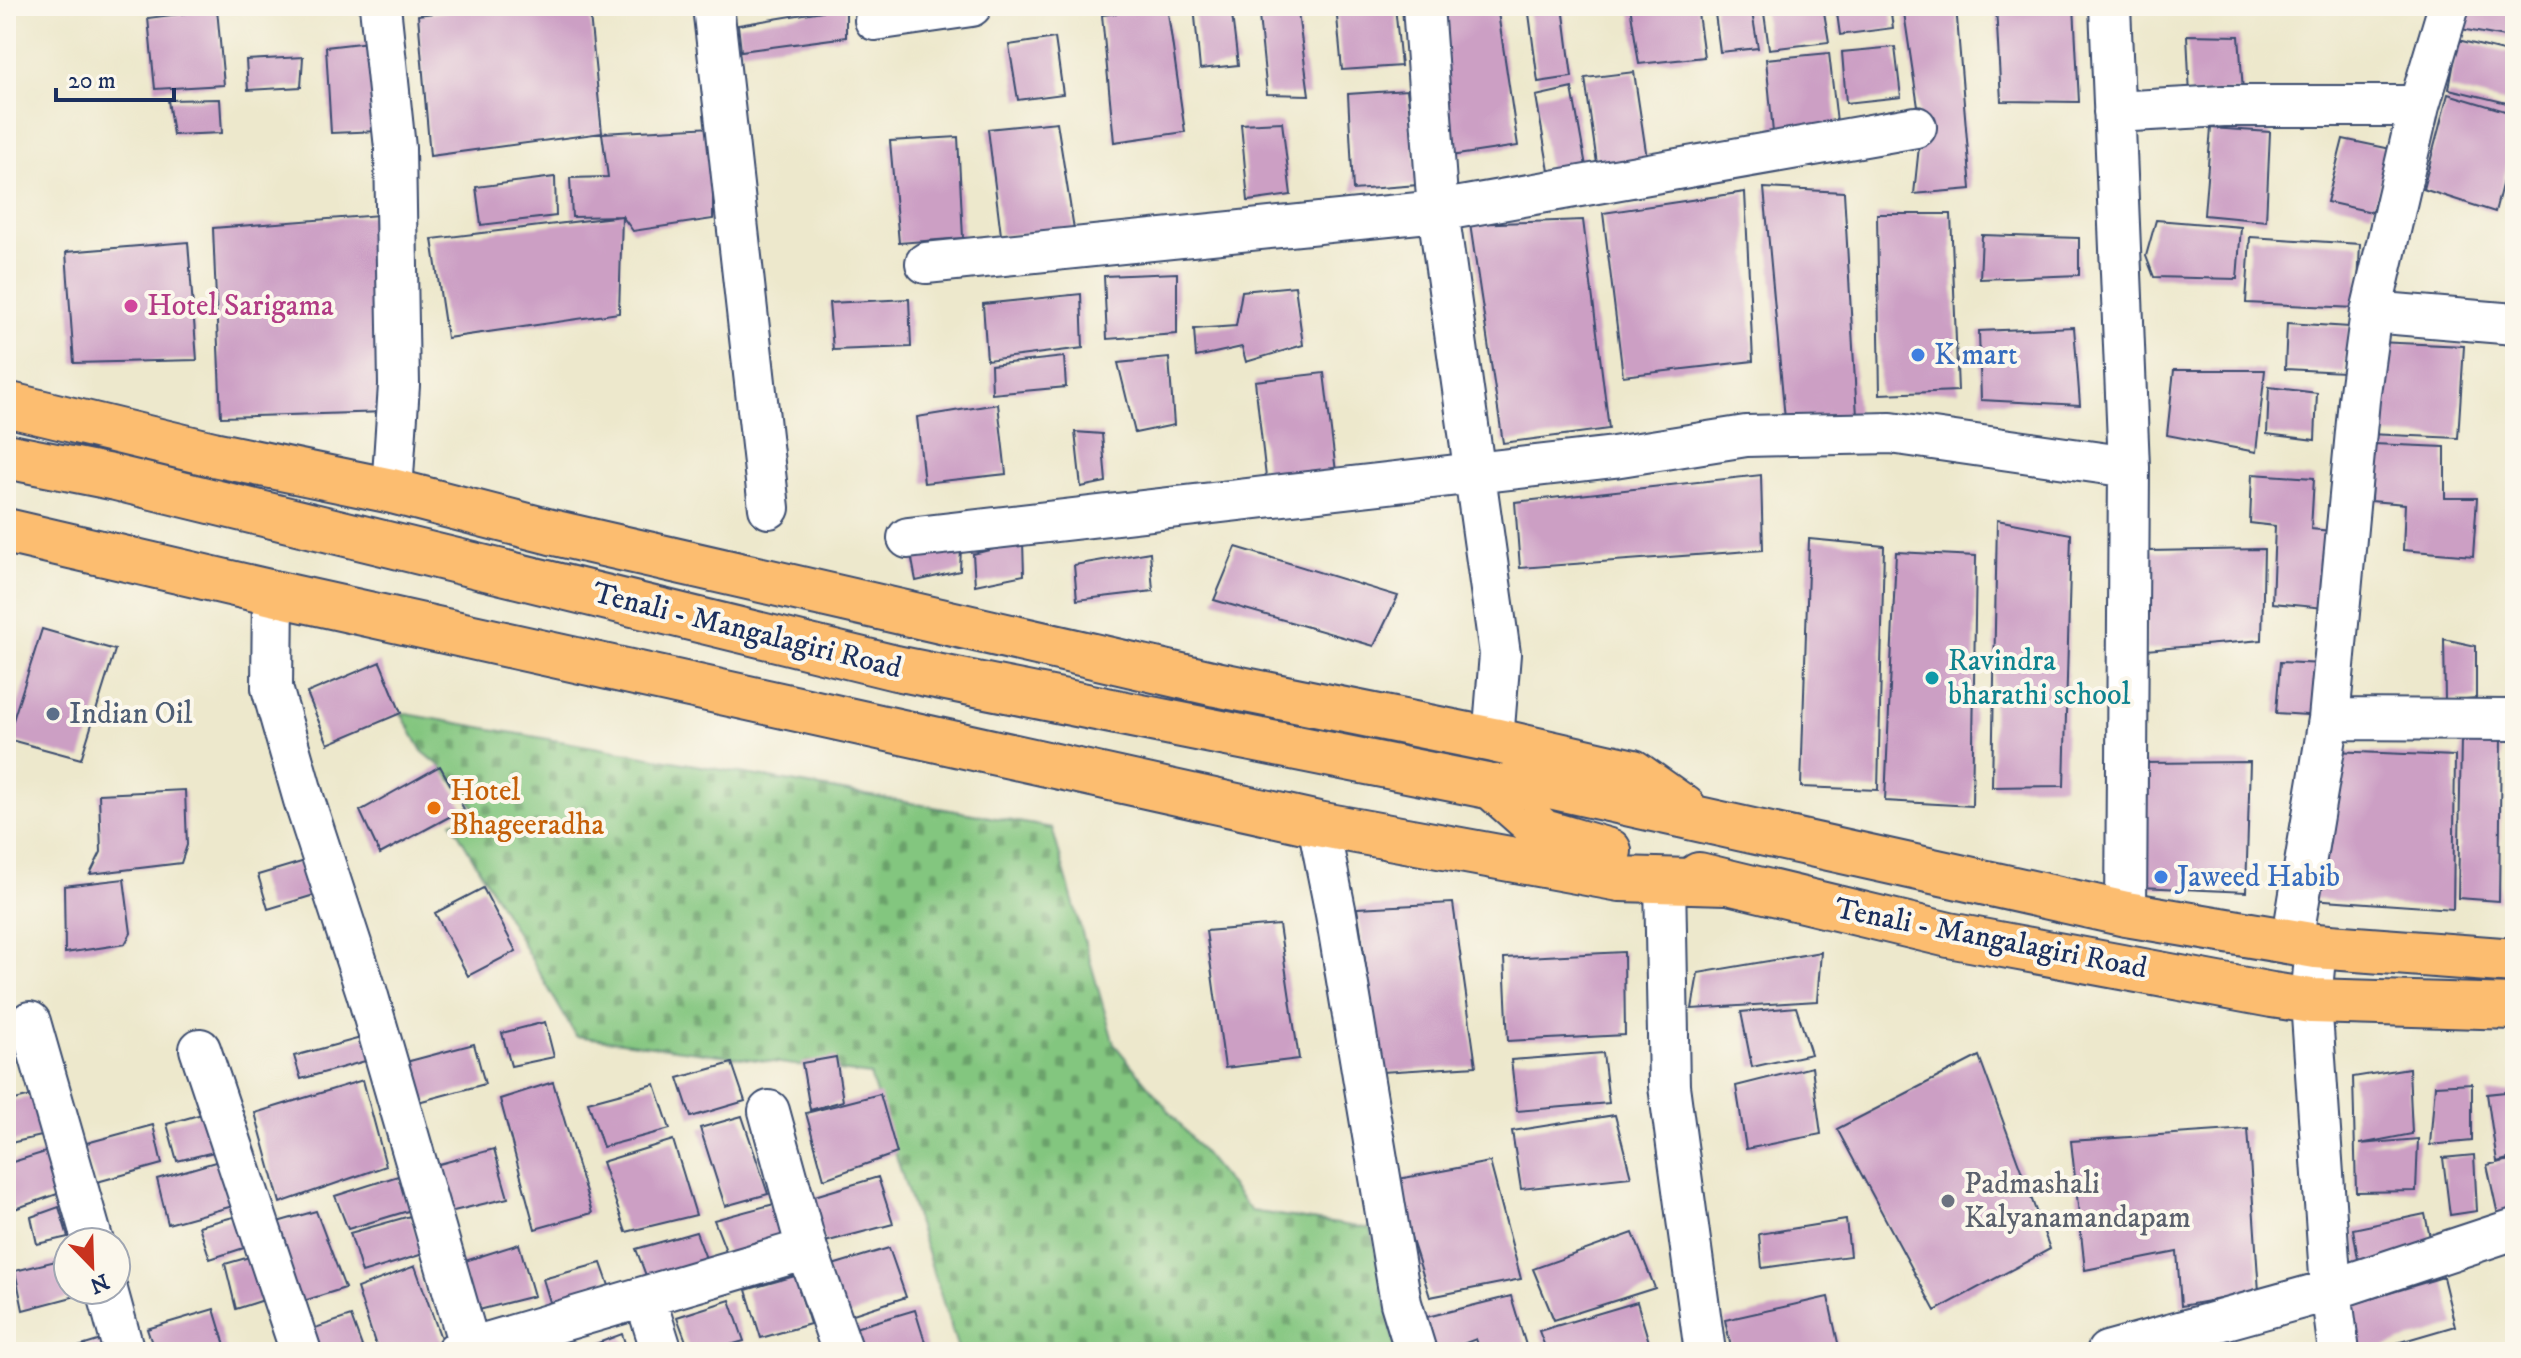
<svg xmlns="http://www.w3.org/2000/svg" width="2521" height="1358" font-family="'IM FELL DW Pica',serif">
	<defs>
		<pattern id="cemetery-stones" width="16" height="16" patternUnits="userSpaceOnUse" patternTransform="scale(2)"><rect width="16" height="16" fill="#83c67f"/><path d="M2 7V4a2 2 0 0 1 4 0v3zM10 15v-3a2 2 0 0 1 4 0v3z" fill="#6aa16b"/></pattern>
	</defs>
	<rect width="100%" height="100%" fill="#fbf7ec"/>
	<filter id="ink" filterUnits="userSpaceOnUse"><feTurbulence type="fractalNoise" baseFrequency=".0125" numOctaves="2"/><feDisplacementMap in="SourceGraphic" scale="16" xChannelSelector="R" yChannelSelector="G"/><feConvolveMatrix kernelMatrix="1 2 1 2 8 2 1 2 1" color-interpolation-filters="sRGB"/></filter>
	<filter id="wash" filterUnits="userSpaceOnUse"><feTurbulence type="fractalNoise" baseFrequency=".006" numOctaves="4" result="noise"/><feDisplacementMap in="SourceGraphic" scale="32" xChannelSelector="R" yChannelSelector="G"/><feGaussianBlur stdDeviation="1.8" result="paint"/><feColorMatrix in="noise" values="0 0 0 0 0 0 0 0 0 0 0 0 0 0 0 0 0 1.4 0 .05"/><feComposite in="paint" operator="in"/></filter>
	<g filter="url(#wash)">
		<rect width="100%" height="100%" fill="#ede8cc"/>
		<path fill="url(#cemetery-stones)" stroke="#4f7a6e" stroke-width="2" d="M401,713L1052,828L1114,1044L1251,1211L1371,1229L1396,1352H959L870,1075L576,1036L452,822L479,812L440,766L422,751Z"/>
		<g id="blocks">
			<path fill="#cc9fc4" d="M487,6H589L602,133L430,156L418,15Z
				M1167,6L1185,132L1114,142L1102,15Z
				M1194,6H1231L1238,65L1200,69Z
				M1258,6H1297L1309,95L1267,94Z
				M1336,6H1395L1401,66L1342,70Z
				M1431,6H1497L1518,146L1450,156Z
				M1528,6H1563L1572,77L1538,82Z
				M1630,6H1697L1704,57L1639,64Z
				M1714,6H1751L1758,48L1720,52Z
				M1763,6H1823L1829,42L1769,49Z
				M1836,6H1890L1893,28L1840,35Z
				M1903,6H1956L1971,189L1914,194L1921,127Z
				M1996,6H2074L2079,102L2001,101Z
				M2468,6H2515V39L2461,29Z
				M846,7V37L741,51L738,25Z
				M217,9L224,85L155,89L148,18Z
				M2187,35L2239,36L2243,91L2190,95Z
				M1055,38L1063,94L1018,100L1009,45Z
				M2458,40L2515,54V105L2449,89Z
				M377,41L380,131L331,133L326,47Z
				M1895,47L1901,97L1846,103L1842,52Z
				M1829,53L1838,131L1774,143L1766,59Z
				M303,57L301,87L248,90L246,60Z
				M1634,72L1648,165L1598,171L1585,78Z
				M1572,88L1587,172L1550,177L1536,96Z
				M1407,90L1418,185L1353,190L1348,94Z
				M2448,94L2515,114V135L2495,212L2423,189Z
				M220,99L222,133L173,135L168,100Z
				M1057,122L1074,229L1001,235L988,129Z
				M1282,122L1291,195L1248,201L1241,124Z
				M713,127V219L633,231L622,216L572,217L570,178L608,177L602,133Z
				M2211,128L2270,132L2266,221L2204,215Z
				M958,137L963,238L899,243L890,141Z
				M2343,139L2391,149L2372,212L2327,202Z
				M555,177L556,216L481,225L476,187Z
				M1764,188L1844,192L1857,416L1785,419Z
				M1745,192L1753,361L1623,376L1603,213Z
				M1877,214H1951L1958,391L1880,394Z
				M379,215L387,412L221,417L213,228Z
				M622,216L619,313L447,338L432,239Z
				M1583,220L1609,429L1503,443L1470,224Z
				M2156,220L2241,227L2237,279L2154,277L2146,256Z
				M1982,235L2079,238V275L1980,279Z
				M2250,237L2360,244L2357,308L2246,303Z
				M188,242L197,360L74,363L66,252Z
				M1177,273V334L1107,339L1104,276Z
				M1295,286L1303,345L1246,362L1242,347L1196,357L1194,329L1236,326L1242,291Z
				M1081,294L1083,348L987,360L983,304Z
				M909,299L911,347L833,350L829,303Z
				M2287,323L2349,327L2344,372L2285,369Z
				M2074,327L2080,405L1981,400L1979,331Z
				M2377,342L2464,346L2458,438L2368,434Z
				M1064,357L1066,387L992,394L991,365Z
				M1169,358L1174,425L1135,433L1118,363Z
				M2174,370H2265L2256,452L2167,435Z
				M1324,373L1336,472L1267,486L1255,381Z
				M2269,387L2317,393L2315,440L2267,434Z
				M998,404L1006,474L924,483L917,417Z
				M1075,432L1102,434L1106,482L1081,487Z
				M2373,444L2445,447V498H2477L2473,556L2403,550L2405,504L2371,501Z
				M2252,474L2314,478L2311,529L2331,531L2325,608L2272,603L2275,526L2250,523Z
				M1761,475L1763,550L1520,568L1515,502Z
				M1997,520L2071,534L2064,786L1992,787Z
				M908,538L961,547L960,571L916,581Z
				M1809,539L1884,546L1878,790L1801,787Z
				M1023,542L1024,575L975,585L973,554Z
				M1236,547L1398,596L1374,646L1214,600Z
				M2264,549L2262,640L2146,650L2147,551Z
				M1150,552L1153,591L1077,600L1074,565Z
				M1896,552L1976,556L1972,806L1885,801Z
				M42,629L115,650L81,759L7,739Z
				M2444,639L2476,646V698L2445,701Z
				M380,662L401,713L328,744L307,693Z
				M2280,662L2324,664L2322,716L2276,713Z
				M2501,736L2499,901L2458,898L2461,739Z
				M2511,745H2515V842H2512Z
				M2332,751L2455,756L2453,909L2311,899Z
				M2250,762L2246,892L2141,887L2140,763Z
				M440,766L464,809L380,854L360,811Z
				M185,790L187,845L181,863L90,874L101,852L99,794Z
				M315,858L324,892L268,909L258,875Z
				M124,879L131,933L125,944L65,953L64,886Z
				M483,888L516,951L468,976L435,913Z
				M1453,903L1476,1066L1382,1072L1357,908Z
				M1279,925L1299,1059L1225,1068L1206,931Z
				M1624,952L1625,1035L1508,1041L1504,958Z
				M1821,952L1817,1001L1692,1009L1698,973Z
				M1796,1007L1811,1054L1752,1067L1741,1012Z
				M545,1022L554,1057L511,1066L502,1033Z
				M372,1035L376,1058L301,1079L294,1056Z
				M474,1044L485,1084L418,1102L406,1062Z
				M1603,1053L1609,1103L1517,1111L1511,1060Z
				M1979,1056L2050,1249L1935,1311L1837,1129Z
				M836,1057L843,1101L810,1110L802,1063Z
				M732,1063L745,1101L691,1117L678,1078Z
				M1812,1067L1821,1134L1746,1149L1736,1086Z
				M2409,1068L2412,1134L2360,1144L2418,1139L2416,1191L2356,1192L2353,1077Z
				M363,1080L386,1166L280,1203L255,1113Z
				M553,1082L592,1213L535,1229L500,1099Z
				M2472,1083V1141L2430,1145L2435,1085Z
				M655,1084L670,1129L603,1147L588,1102Z
				M2515,1091V1157L2497,1162L2487,1094Z
				M880,1094L897,1153L824,1179L806,1113Z
				M36,1095L46,1135L6,1144V1102Z
				M209,1112L222,1150L177,1161L167,1124Z
				M1615,1115L1631,1177L1521,1189L1512,1131Z
				M742,1116L768,1194L725,1206L700,1128Z
				M153,1125L162,1164L97,1182L83,1144Z
				M2248,1129L2259,1292L2181,1306L2177,1252L2085,1270L2071,1141Z
				M673,1140L696,1215L626,1232L602,1162Z
				M494,1149L508,1198L445,1213L432,1166Z
				M52,1150L63,1192L6,1212V1164Z
				M2474,1155L2477,1211L2450,1215L2443,1158Z
				M229,1158L240,1204L168,1224L157,1179Z
				M2515,1159V1210L2498,1215L2487,1165Z
				M1490,1162L1521,1279L1430,1297L1393,1180Z
				M398,1176L411,1210L348,1229L335,1196Z
				M878,1177L893,1224L825,1242L808,1198Z
				M778,1203L792,1242L730,1261L714,1220Z
				M59,1207L68,1237L37,1244L31,1217Z
				M316,1211L345,1288L297,1303L267,1225Z
				M245,1214L253,1245L210,1259L199,1226Z
				M2425,1214L2431,1242L2360,1271L2353,1229Z
				M410,1216L423,1254L362,1273L350,1233Z
				M1846,1220L1850,1256L1762,1268L1759,1234Z
				M696,1232L710,1269L650,1286L636,1249Z
				M1633,1233L1655,1288L1554,1320L1533,1269Z
				M519,1244L534,1296L475,1311L459,1263Z
				M889,1248L906,1297L844,1317L826,1267Z
				M260,1254L273,1297L236,1309L225,1264Z
				M68,1258V1290L95,1291L23,1310L15,1271Z
				M601,1263L613,1297L554,1315L543,1279Z
				M415,1266L443,1344L413,1352H378L357,1288Z
				M795,1276L810,1324L761,1338L746,1290Z
				M2443,1277L2455,1326L2366,1352H2357L2340,1308Z
				M1511,1296L1528,1352H1481L1476,1339L1442,1352H1424L1415,1320Z
				M1828,1297L1840,1352H1732L1725,1320Z
				M730,1300L744,1341L706,1352H690L677,1317Z
				M1637,1302L1652,1352H1547L1539,1331Z
				M214,1309L227,1352H155L147,1329Z
				M915,1310L928,1352H855L848,1330Z
				M351,1316L364,1352H317L309,1330Z
				M622,1334L628,1352H574Z
				M111,1337L115,1352H65V1351Z"/>
		</g>
	</g>
	<g filter="url(#ink)">
		<use href="#blocks" fill-opacity="0" stroke="#3a4b6e" stroke-width="2"/>
		<g fill="none" stroke-linecap="round" stroke-linejoin="round">
			<defs>
				<path id="street" d="M380,6L395,148L399,385L392,491
					M713,6L769,508
					M1423,6L1438,211L1500,654L1493,740
					M2110,6L2129,467L2126,914
					M875,20L971,6
					M2114,112L2224,106H2419
					M926,263L1438,211L1916,127
					M2371,312L2515,324
					M908,538L1614,457L1746,436L1891,433L2129,467
					M273,593L272,688L304,800L367,993L471,1352
					M2329,719L2515,720
					M1318,824L1336,914L1401,1303L1416,1352
					M1665,881L1669,1086L1705,1352
					M2292,942L2329,719L2359,400L2371,312L2419,106L2449,6
					M2316,946L2311,1001L2331,1290L2339,1352
					M30,1022L93,1242
					M200,1049L301,1352
					M769,1111L807,1249L843,1352
					M107,1290L124,1352
					M645,1298L662,1352
					M456,1352L807,1249
					M2107,1352L2331,1290L2515,1229"/>
				<path id="primary" d="M6,404L213,454L392,491L551,532L1216,684L1493,740L1633,772L1684,808
					M6,456L116,478L896,668L1492,787L1550,786L2126,914L2316,946L2515,961
					M6,531L273,593L1318,824L1620,879L1727,882
					M1492,787L1543,832L1609,851
					M1699,875L1949,935L2272,995L2311,1001L2515,1007"/>
			</defs>
			<use href="#street" stroke="#3a4b6e" stroke-width="44"/>
			<use href="#primary" stroke="#3a4b6e" stroke-width="48"/>
			<use href="#street" stroke="#fff" stroke-width="40"/>
			<use href="#primary" stroke="#fcbd6f" stroke-width="44"/>
		</g>
	</g>
	<circle fill="#d1479c" stroke="#fbf7ec" stroke-width="3" cx="131" cy="306" r="8"/>
	<g fill="#3f7fe0" stroke="#fbf7ec" stroke-width="3">
		<circle cx="1918" cy="355" r="8"/>
		<circle cx="2161" cy="877" r="8"/>
	</g>
	<circle fill="#0f9aa8" stroke="#fbf7ec" stroke-width="3" cx="1932" cy="678" r="8"/>
	<circle fill="#5c6f8a" stroke="#fbf7ec" stroke-width="3" cx="53" cy="714" r="8"/>
	<circle fill="#e8710a" stroke="#fbf7ec" stroke-width="3" cx="434" cy="808" r="8"/>
	<circle fill="#6b7280" stroke="#fbf7ec" stroke-width="3" cx="1948" cy="1201" r="8"/>
	<g text-anchor="middle" dominant-baseline="central" stroke-width="8" stroke-linejoin="round" paint-order="stroke">
		<g font-size="30" fill="#b23c85" stroke="#fbf7ec" text-anchor="start">
			<text x="147" y="306">Hotel Sarigama</text>
		</g>
		<g font-size="30" fill="#366cbe" stroke="#fbf7ec" text-anchor="start">
			<text x="1934" y="355">K mart</text>
			<text x="2177" y="877">Jaweed Habib</text>
		</g>
		<g font-size="30" fill="#1b2f5e" stroke="#fbf7ec">
			<text transform="translate(747 631) rotate(14)">Tenali - Mangalagiri Road</text>
			<text transform="translate(1991 939) rotate(11)">Tenali - Mangalagiri Road</text>
		</g>
		<g font-size="30" fill="#0d838f" stroke="#fbf7ec" text-anchor="start">
			<text x="1948" y="661">Ravindra<tspan x="1948" dy="34">bharathi school</tspan></text>
		</g>
		<g font-size="30" fill="#4e5e75" stroke="#fbf7ec" text-anchor="start">
			<text x="69" y="714">Indian Oil</text>
		</g>
		<g font-size="30" fill="#c56008" stroke="#fbf7ec" text-anchor="start">
			<text x="450" y="791">Hotel<tspan x="450" dy="34">Bhageeradha</tspan></text>
		</g>
		<g font-size="30" fill="#5b616d" stroke="#fbf7ec" text-anchor="start">
			<text x="1964" y="1184">Padmashali<tspan x="1964" dy="34">Kalyanamandapam</tspan></text>
		</g>
	</g>
	<rect width="2521" height="1358" fill="none" stroke="#fbf7ec" stroke-width="32"/>
	<g transform="translate(92 1266) rotate(157)"><circle r="38" fill="#fbf7ec" stroke="#a1a7b3" stroke-width="2"/>
	<path d="M0-6L14 30L0 20L-14 30Z" fill="#c8321e"/>
	<text y="-12" font-size="22" font-weight="bold" text-anchor="middle" fill="#1b2f5e">N</text>
	</g>
	<path d="M56 88v12h118v-12" fill="none" stroke="#1b2f5e" stroke-width="4"/>
	<text x="68" y="88" font-size="24" fill="#1b2f5e" stroke="#fbf7ec" stroke-width="6" paint-order="stroke">20 m</text>
</svg>
